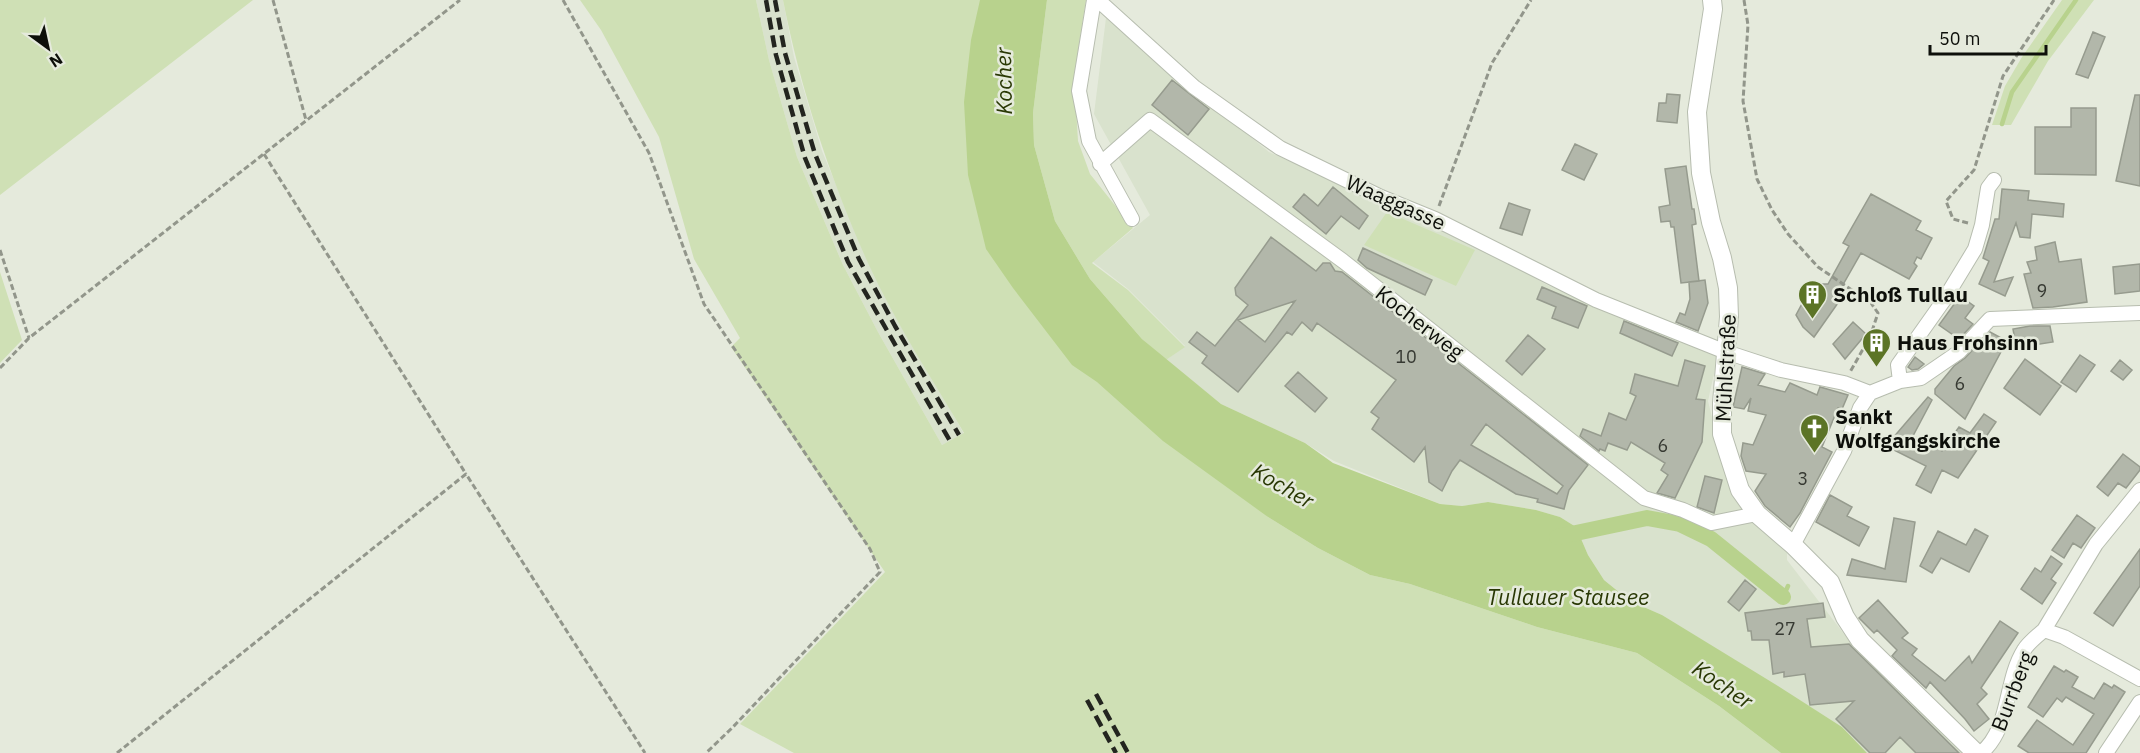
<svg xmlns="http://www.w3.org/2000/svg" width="2140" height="753" font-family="'IBM Plex Sans',sans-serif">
	<rect width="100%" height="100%" fill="#e5eadc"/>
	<path fill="#d9e2cd" d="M756,0H783L794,57L822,151L869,264L964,434L942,445L878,332L843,265L797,157L769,60Z
		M1106,18L1269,152L1474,243L1547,285L1719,351L1708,401L1726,474L1787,550V560L1851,643L1962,753H1867L1842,727L1815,710L1662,615L1630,601L1604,580L1588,555L1576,527L1560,517L1536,510L1488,502L1462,506L1440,504L1334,461L1305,443L1221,404L1166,360L1185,346L1128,289L1093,262L1150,215L1094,114Z"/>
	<path fill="#cfe0b5" d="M0,0H253L0,195Z
		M580,0H756L769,60L797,157L843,265L878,332L942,445L964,433C931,377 895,322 868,263C830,178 801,91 783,0H987L999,158L1268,517L1318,548L1370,575L1410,584L1537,627L1637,653L1719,706L1781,753H794L740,724L885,572L731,347L740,338L694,259L659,137L601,30Z
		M1047,0H1086L1074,76L1078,141L1090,174L1133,228L1092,263L1128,290L1185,347L1166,360L1142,339L1090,279L1055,221L1034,145L1033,113Z
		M2062,0H2094L2048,61L2011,125H1992L2005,86L2022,57Z
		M1387,212L1475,250L1456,286L1364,245Z
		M0,272L22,340L0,363Z"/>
	<path fill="#b8d28d" d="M980,0H1047L1033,113L1034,145L1055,221L1090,279L1142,339L1221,404L1305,443L1333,463L1440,504L1462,506L1488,502L1536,510L1560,517L1576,527L1588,555L1604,580L1630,601L1662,615L1778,686L1842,727L1867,753H1781L1719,706L1637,653L1537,627L1410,584L1370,575L1318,548L1268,517L1163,441L1097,382L1072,365L1013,288L986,249L968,175L964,102L971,40Z"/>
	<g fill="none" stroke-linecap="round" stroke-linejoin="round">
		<path stroke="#b8d28d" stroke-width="4.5" d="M2002,124L2012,92L2076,0
			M1783,597L1788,586"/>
		<path stroke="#b8d28d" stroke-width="16" d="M1557,537L1647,518L1680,524L1711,539L1783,597"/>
	</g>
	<path fill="#b2b7aa" stroke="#969b8e" stroke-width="1.5" fill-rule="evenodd" d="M2093,32L2105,37L2088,78L2076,74Z
		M1172,80L1209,109L1188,135L1152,105Z
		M1667,94L1680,95L1677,123L1657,121L1659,103H1666Z
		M2135,95H2140V186L2116,181Z
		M2071,108H2096V175L2035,174V127H2071Z
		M1575,144L1597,154L1584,180L1562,170Z
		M1686,166L1692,209H1694L1696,224L1692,225L1699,281L1681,283L1674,227H1671L1670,221L1661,222L1659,207L1670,205L1665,169Z
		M1333,187L1368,216L1359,229L1341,216L1326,234L1293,207L1304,194L1318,206Z
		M2002,189L2029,191L2028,200L2064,204L2063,217L2032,214L2030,238L2020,237L2016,223L1994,282L2013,277L2005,296L1979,284L1989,261L1983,258L1995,219H1999Z
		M1871,194L1921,221L1916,230L1932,238L1921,259L1917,257L1914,263L1917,266L1909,279L1861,253L1840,290L1845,293L1814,337L1803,327L1796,315L1811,287L1814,284H1828L1849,246L1843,243Z
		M1509,203L1530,210L1522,235L1500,228Z
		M1271,237L1316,271L1323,263H1330L1335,271L1342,272L1588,465L1569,490L1564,509L1537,502L1538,499L1516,494L1460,460L1452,471L1442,491L1429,482L1425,447L1414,462L1372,429L1379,418L1371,412L1396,380L1317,323L1312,331L1302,322L1292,335L1287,332L1238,392L1202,363L1207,356L1189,342L1197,332L1215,346L1248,305L1236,295L1235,288ZM1295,301L1265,342L1238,320ZM1486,424L1563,486L1557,494L1471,445Z
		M2055,242L2059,262L2081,259L2087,302L2053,307L2033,308L2024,274L2031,273L2027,262L2037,260L2035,247Z
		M1363,248L1432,280L1425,295L1367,268L1358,260Z
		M2140,264V291L2115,294L2113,267Z
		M1705,280L1708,303L1698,331L1676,322L1680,313L1685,315L1690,299L1689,282Z
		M1542,287L1587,306L1578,328L1552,318L1556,307L1537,299Z
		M1960,296L1974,306L1965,318L1973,324L1959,339L1939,325Z
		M1624,321L1678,343L1672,356L1620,333Z
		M1853,322L1866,334L1845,359L1833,344Z
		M2030,326H2050L2053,342L2002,350L1965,419L1935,394V389L1954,366L1965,358L1990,332L2016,346L2013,329Z
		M1528,335L1545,349L1522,375L1506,361Z
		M2080,355L2095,365L2076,392L2061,382Z
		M1915,357L1924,364L1918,369L1912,370L1908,367Z
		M2025,359L2061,386L2040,415L2004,388Z
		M1685,360L1705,366L1696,399L1705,400L1702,442L1675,498L1657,493L1668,475L1661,470L1665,463L1631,442L1627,450L1608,443L1605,451L1600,449L1599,451L1580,436L1583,429L1601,436L1609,413L1626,420L1636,396L1630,393L1635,374L1678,386Z
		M2120,360L2132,370L2123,380L2111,371Z
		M1742,367L1765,374L1758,385L1785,392L1790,383L1817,395L1820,387L1848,395L1842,409L1838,408L1822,447L1832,452L1800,513L1790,527L1765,506L1755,491L1766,474L1746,471L1741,456L1743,443L1753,445L1766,415L1748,411L1751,398L1744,409L1733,407Z
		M1298,372L1327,398L1315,412L1285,386Z
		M1928,397L1932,400L1913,436L1942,451L1959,427L1970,433L1984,414L1996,422L1958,478L1942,470L1931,493L1916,485L1926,466L1886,446Z
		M2123,454L2140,467V470L2126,488L2118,483L2108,496L2097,487Z
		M1705,476L1722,480L1714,513L1697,507Z
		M1830,495L1852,507L1847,516L1869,527L1859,546L1816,522Z
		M2077,515L2095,528L2081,548L2073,543L2064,558L2052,550Z
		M1894,518L1915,522L1906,582L1847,575L1852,559L1885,569Z
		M1975,529L1988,536L1969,572L1941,558L1932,573L1920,566L1938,531L1966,545Z
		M2140,549V586L2113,626L2094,613Z
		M2051,556L2062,564L2051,579L2056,583L2042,604L2021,589L2035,568L2041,572Z
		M1745,580L1756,589L1739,611L1728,602Z
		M1878,600L1908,633L1902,638L1917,649L1912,655L1945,681L1969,656L1972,663L2000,621L2018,633L1981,688L1987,694L1977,704L1989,719L1974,731L1965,719L1930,682L1926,688L1892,656L1897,650L1877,630L1874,633L1859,618Z
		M1823,603L1825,617L1807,619L1811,647L1849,644L1959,753H1916L1900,737L1885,753H1870L1836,719L1854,701L1810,705L1805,674L1784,677V672L1773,674L1769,640H1752L1751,631H1748L1745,613Z
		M2054,666L2064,672L2066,670L2078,677L2072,687L2094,699L2104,683L2112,688L2114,685L2125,692L2086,753H2029L2018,746L2037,720L2073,745L2094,714L2066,697L2062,702L2057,698L2043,717L2028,707Z"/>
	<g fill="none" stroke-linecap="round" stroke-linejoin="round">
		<defs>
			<path id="minor" d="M1094,0L1079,91L1089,141L1132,219
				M1098,0L1194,87L1280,148L1381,197L1435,219L1596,300L1726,352L1781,370L1844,383L1870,393
				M1100,164L1150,120L1343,261L1644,498L1683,510L1712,523L1757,514
				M1900,381L1898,365L1944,300L1975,249L1982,225L1988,188L1994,180
				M1793,545L1844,451L1860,408L1870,393L1900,381L1921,378L1959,352L1990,319L2140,313
				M2044,630L2096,544L2140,490
				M1981,753C2011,728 2004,682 2024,650C2028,643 2037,636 2044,630L2064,637L2140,679
				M2106,753L2140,702"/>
			<path id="tertiary" d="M1712,0L1713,9L1697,112L1701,173L1711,222L1722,258L1728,288L1729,317L1722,403V434L1740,490L1757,514L1793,545L1830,582L1845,617L1860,640L1976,753"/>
		</defs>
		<use href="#minor" stroke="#b7bdaf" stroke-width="16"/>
		<use href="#tertiary" stroke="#b7bdaf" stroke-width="20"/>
		<path stroke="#92968b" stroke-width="3" stroke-dasharray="6 3" stroke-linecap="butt" d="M273,0L306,120
			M563,0L649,153L704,304L870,549L880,572L732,728L706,753
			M1744,0L1748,25L1743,101L1757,179L1772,210L1788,234L1818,267L1871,303L1878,313L1870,337L1850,372
			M264,154L466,474
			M1439,206L1492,63L1531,0
			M1968,223L1953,219L1946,201L1974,170L2003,76L2054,0
			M0,250L29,338
			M0,368L29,338L460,0
			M117,753L466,474L645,753"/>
		<use href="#minor" stroke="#fff" stroke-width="14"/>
		<use href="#tertiary" stroke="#fff" stroke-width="18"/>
		<path stroke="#23251f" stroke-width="4.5" stroke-dasharray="12 6" stroke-linecap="butt" d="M766,0L776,55L805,158L848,262L950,441
			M775,0L785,53L815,154L859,259L895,326L959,435
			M1096,694L1128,753
			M1087,700L1116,753"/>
	</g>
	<defs>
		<symbol id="building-pin" viewBox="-11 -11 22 30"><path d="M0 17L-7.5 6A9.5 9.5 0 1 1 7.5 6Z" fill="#5c7426" stroke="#e5eadc"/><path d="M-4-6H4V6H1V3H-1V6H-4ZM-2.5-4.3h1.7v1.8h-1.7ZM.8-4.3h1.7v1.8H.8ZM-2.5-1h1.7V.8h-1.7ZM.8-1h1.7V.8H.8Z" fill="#fff"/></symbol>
		<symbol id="church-pin" viewBox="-11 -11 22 30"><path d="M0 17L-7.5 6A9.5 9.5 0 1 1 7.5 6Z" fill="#5c7426" stroke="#e5eadc"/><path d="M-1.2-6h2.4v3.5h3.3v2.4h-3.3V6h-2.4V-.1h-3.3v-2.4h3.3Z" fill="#fff"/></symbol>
	</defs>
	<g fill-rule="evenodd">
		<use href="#building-pin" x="1796" y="278" width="33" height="45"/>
		<use href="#building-pin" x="1860" y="326" width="33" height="45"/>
		<use href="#church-pin" x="1798" y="412" width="33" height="45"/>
	</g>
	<g text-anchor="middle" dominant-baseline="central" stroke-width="5" stroke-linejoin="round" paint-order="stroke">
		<g font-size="18" fill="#363932">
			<text x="2042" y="290">9</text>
			<text x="1406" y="356">10</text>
			<text x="1960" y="383">6</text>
			<text x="1663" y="445">6</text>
			<text x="1803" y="478">3</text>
			<text x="1785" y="628">27</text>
		</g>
		<g font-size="21" fill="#0d0f0a" stroke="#e5eadc">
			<text transform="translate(1396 202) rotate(24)">Waaggasse</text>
			<text transform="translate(1420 322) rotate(38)">Kocherweg</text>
			<text transform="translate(1725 368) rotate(-87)">Mühlstraße</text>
			<text transform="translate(2012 691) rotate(-69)">Burrberg</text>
		</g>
		<g font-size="21" font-weight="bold" fill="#0d0f0a" stroke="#e5eadc" text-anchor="start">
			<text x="1833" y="294">Schloß Tullau</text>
			<text x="1897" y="342">Haus Frohsinn</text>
			<text x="1835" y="416">Sankt<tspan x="1835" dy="24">Wolfgangskirche</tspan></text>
		</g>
		<g font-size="22" font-style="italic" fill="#293804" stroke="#e5eadc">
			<text transform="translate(1003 81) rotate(-91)">Kocher</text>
			<text transform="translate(1283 485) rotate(30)">Kocher</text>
			<text x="1568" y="596">Tullauer Stausee</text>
			<text transform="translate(1723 684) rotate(34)">Kocher</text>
		</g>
	</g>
	<g transform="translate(48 48) rotate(147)" stroke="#e5eadc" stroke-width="4.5" paint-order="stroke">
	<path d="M0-4.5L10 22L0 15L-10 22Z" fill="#0d0f0a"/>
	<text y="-9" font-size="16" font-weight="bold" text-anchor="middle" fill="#0d0f0a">N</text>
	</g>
	<path d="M1930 45v9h116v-9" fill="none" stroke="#0d0f0a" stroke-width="3"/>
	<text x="1939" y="45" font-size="18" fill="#0d0f0a" stroke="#e5eadc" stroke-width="4.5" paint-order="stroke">50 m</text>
</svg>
